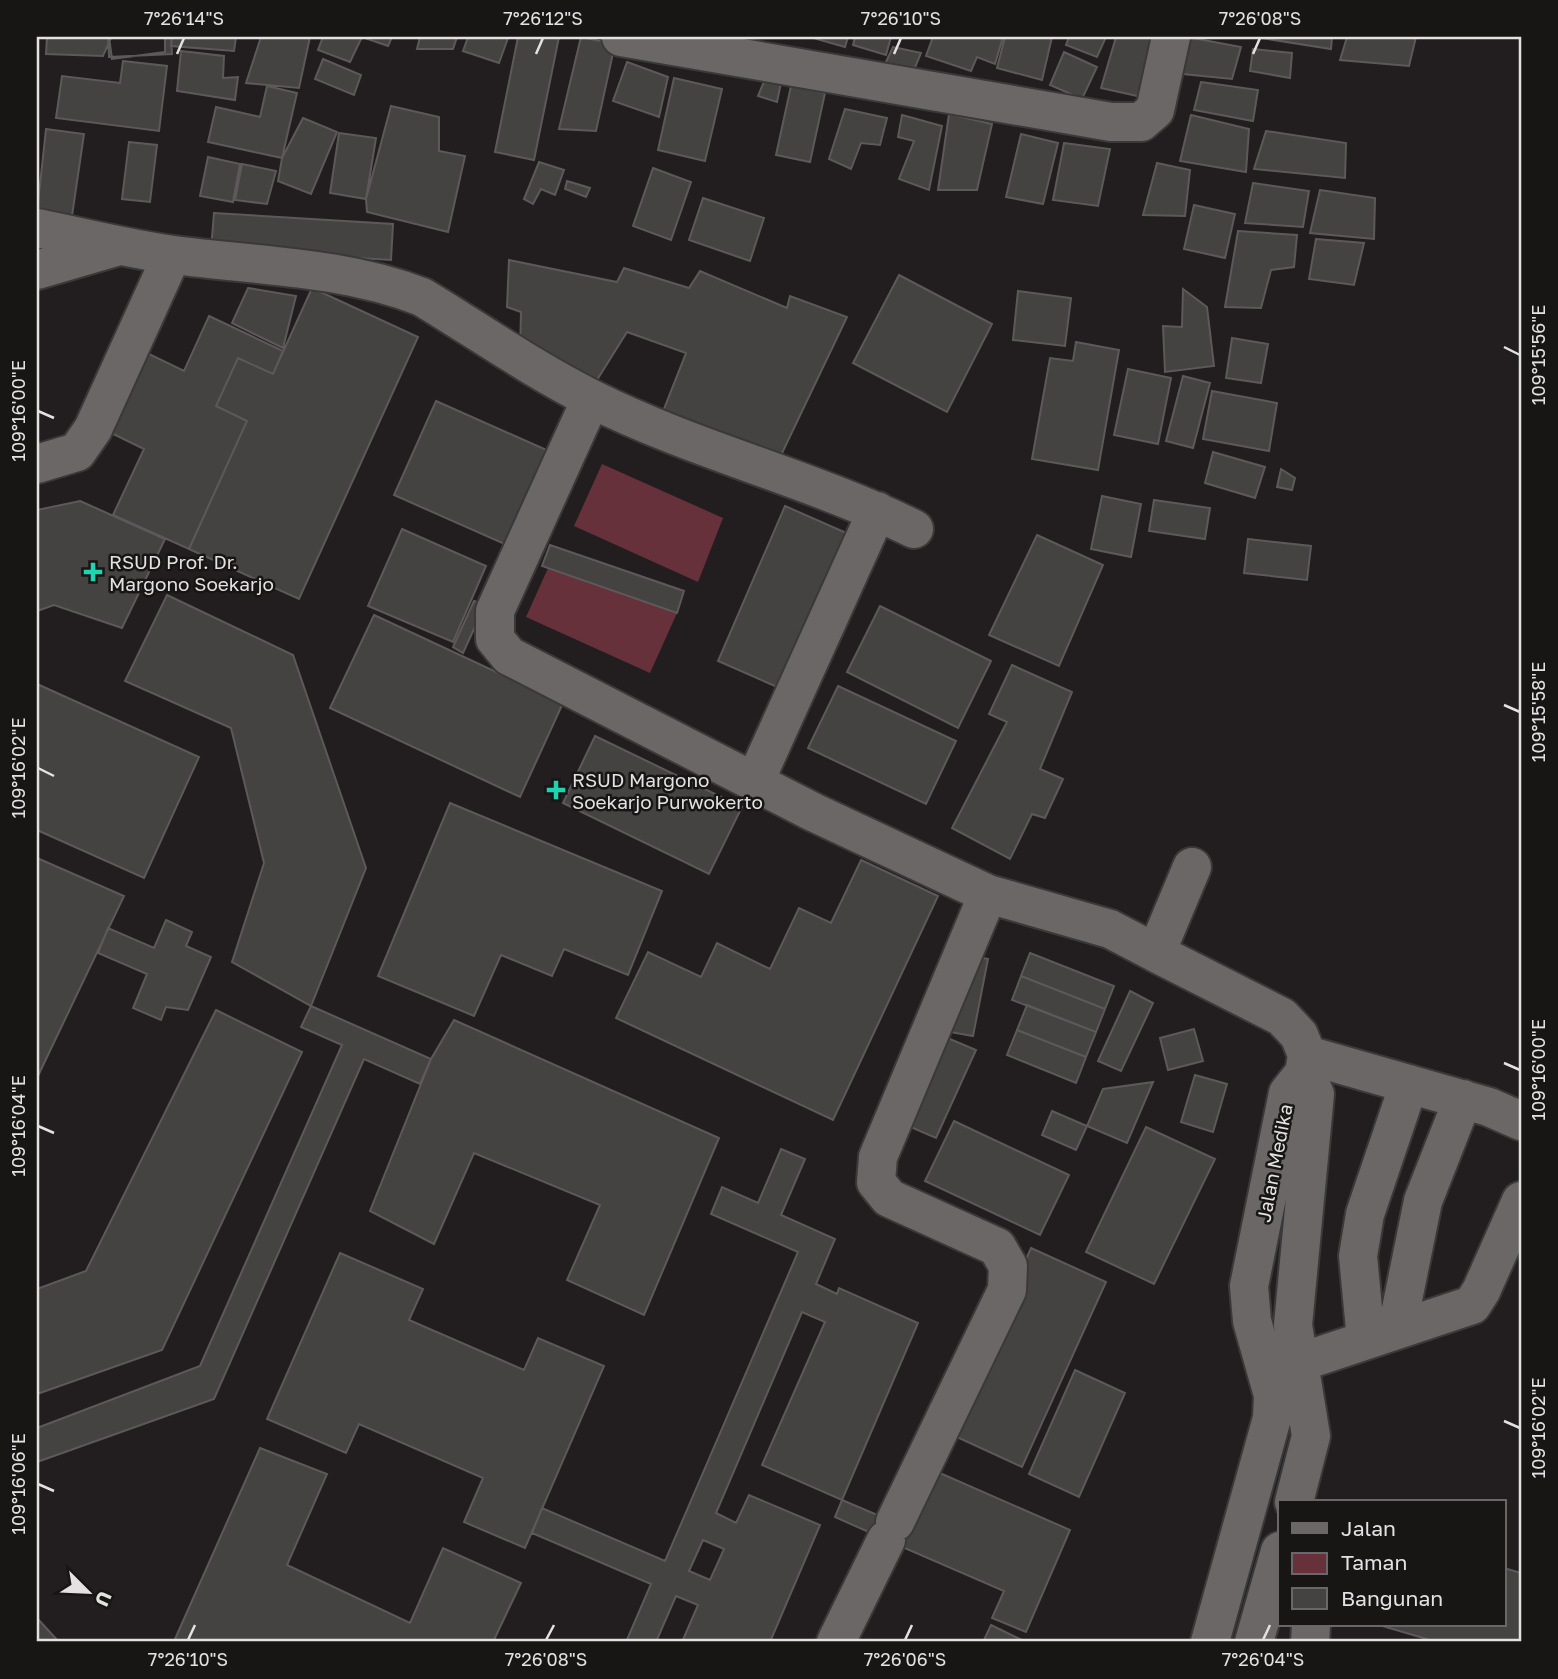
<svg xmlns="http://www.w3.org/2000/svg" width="1558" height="1679" font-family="'Golos Text',sans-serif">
	<rect width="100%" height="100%" fill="#221e1f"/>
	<path fill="#67313c" d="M602,464L723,518L698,582L574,526Z
		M554,555L677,613L650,673L526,617Z"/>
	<path fill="#454242" stroke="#5d595a" stroke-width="2" fill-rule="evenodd" d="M47,37H107L111,38L103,56L46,54Z
		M108,37H171L172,54L109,57Z
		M109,37H165V52L112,59Z
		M172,37H236L234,51L171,46Z
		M261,37H310L299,88L246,83Z
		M323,37H392L388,46L362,37L350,62L318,50Z
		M420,37H457L453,49H417Z
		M468,37L508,38L499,63L463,51Z
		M518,37H559L534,160L495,152Z
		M581,37L615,44L596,131L559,129Z
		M810,37H848L845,47Z
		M855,37H891L886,55L853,45Z
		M933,37H1003L995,64L977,57L971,71L926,56Z
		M1005,37H1052L1042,80L997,68Z
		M1069,37H1106L1097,57L1066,45Z
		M1116,37H1165L1142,97L1101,88Z
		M1187,37L1241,47L1232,79L1183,74Z
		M1255,37H1332L1331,49Z
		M1347,37H1416L1409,66L1340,60Z
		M893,47L921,53L914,70L885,64Z
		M1253,49L1292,53L1290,78L1250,71Z
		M181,51L224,56L223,78L238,77L235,100L177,91Z
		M1064,52L1097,67L1082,99L1050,85Z
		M323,59L361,75L354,95L315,79Z
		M123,61L167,66L159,131L56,118L62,76L120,83Z
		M627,62L668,77L659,117L613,101Z
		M768,72L782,78L777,102L758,96Z
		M674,78L722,89L705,161L658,150Z
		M1201,82L1258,90L1253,121L1194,110Z
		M267,86L297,93L282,158L208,142L216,107L260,117Z
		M791,86L825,93L810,162L776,155Z
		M391,106L439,117V151L465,156L448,232L367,212L366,199Z
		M845,109L887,118L880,145L861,143L851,169L829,159Z
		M949,114L992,124L977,190H938Z
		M902,115L942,126L929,190L899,179L914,141L898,137Z
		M1191,115L1249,129L1246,172L1180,161Z
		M303,118L337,132L311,194L278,181L282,158Z
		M46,129L84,134L72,216L37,212Z
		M1266,131L1346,143L1345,178L1254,169Z
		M339,133L376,138L366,199L330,193Z
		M1021,134L1058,143L1043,204L1006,197Z
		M129,142L157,145L150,202L122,199Z
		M1064,143L1110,149L1098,206L1053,200Z
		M208,157L240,164L233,202L200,196Z
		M539,162L564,170L555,195L541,189L533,204L524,199Z
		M1157,163L1190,170L1185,216L1143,215Z
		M242,164L276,171L267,204L235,200Z
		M653,168L691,182L671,240L633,226Z
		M567,181L590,188L586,197L565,189Z
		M1253,183L1309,191L1303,227L1245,223Z
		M1320,190L1375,198L1374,239L1310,233Z
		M703,198L764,218L750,261L689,240Z
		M1194,205L1235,214L1225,258L1184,249Z
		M214,213L393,224L391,260L211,249Z
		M1238,231L1297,235L1294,267L1271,270L1261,308L1225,307Z
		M1316,239L1364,243L1354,285L1309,279Z
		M509,260L617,282L624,268L689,288L700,271L787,308L790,296L847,317L774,470L660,419L686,353L627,332L592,388L520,353L521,312L507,307Z
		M899,275L992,324L947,412L853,363Z
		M248,288L296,296L283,348L232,323Z
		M312,288L418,337L299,599L189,549L247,421L216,406L238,358L273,374Z
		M1183,289L1207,307L1214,366L1165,372L1163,326L1182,327Z
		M1018,291L1071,298L1065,346L1013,340Z
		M209,316L283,351L273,374L238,358L216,406L247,421L189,549L113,515L144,449L103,429L141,350L184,371Z
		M1232,338L1268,344L1261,383L1226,378Z
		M1076,342L1119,350L1098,470L1032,459L1050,358L1073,361Z
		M1128,369L1171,378L1158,444L1114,435Z
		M1183,376L1210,383L1193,448L1166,441Z
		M1212,391L1277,403L1269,451L1203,439Z
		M436,401L551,452L509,546L394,495Z
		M1213,452L1265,467L1255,498L1205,483Z
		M1281,469L1295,478L1292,490L1277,487Z
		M1102,496L1141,504L1131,557L1091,549Z
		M1154,500L1210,508L1205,539L1149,531Z
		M80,501L165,539L122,628L54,605L37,611V510Z
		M785,506L851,535L784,690L718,661Z
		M402,529L486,566L453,642L368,606Z
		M1037,535L1103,565L1059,666L989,635Z
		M1248,539L1311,546L1307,580L1244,573Z
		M550,545L684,591L677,613L542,566Z
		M167,595L293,655L366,868L311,1006L232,962L264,863L231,728L125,681Z
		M474,601L485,605L463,653L453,647Z
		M880,606L991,661L958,728L847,672Z
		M374,615L563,703L520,797L330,708Z
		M1012,665L1072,692L1040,769L1063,779L1045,818L1032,814L1010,859L952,828L1007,722L989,714Z
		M37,684L199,757L144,878L37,830Z
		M838,686L956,741L926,804L808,748Z
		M595,736L742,807L709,874L563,803Z
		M450,803L662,891L628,975L564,949L552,976L501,955L474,1016L378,976Z
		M37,858L124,896L37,1078Z
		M861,860L938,896L833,1120L616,1018L648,952L701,977L717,943L770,969L799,908L831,923Z
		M166,920L192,932L186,946L211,957L188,1010L166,1007L161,1020L133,1008L147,974L98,953L108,928L154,948Z
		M1030,953L1114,986L1105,1009L1021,976Z
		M965,954L988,959L973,1036L950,1032Z
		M1021,976L1105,1009L1096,1032L1012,1000Z
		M1130,991L1153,1003L1121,1071L1098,1061Z
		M1027,1005L1096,1032L1086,1057L1017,1030Z
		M311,1006L431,1059L420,1084L364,1059L214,1399L37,1462V1428L200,1366L342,1045L301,1027Z
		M216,1010L302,1052L162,1350L37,1394V1289L86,1271Z
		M454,1020L719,1138L644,1315L567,1280L600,1205L474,1153L434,1244L370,1211L431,1059Z
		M1194,1029L1203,1061L1168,1070L1160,1038Z
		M1017,1030L1086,1057L1076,1083L1007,1055Z
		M938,1034L976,1050L936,1138L899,1122Z
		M1195,1075L1227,1084L1213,1132L1181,1122Z
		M1153,1082L1127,1143L1087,1126L1103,1089Z
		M1052,1111L1087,1126L1076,1150L1042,1135Z
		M954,1121L1069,1175L1040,1235L925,1181Z
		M1146,1127L1215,1159L1154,1284L1086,1252Z
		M781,1149L805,1159L781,1215L835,1239L816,1284L837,1294L839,1288L918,1323L842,1500L762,1465L825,1322L802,1312L716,1513L736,1523L749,1495L820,1525L770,1642H682L698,1605L676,1596L656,1642H626L651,1584L532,1533L542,1508L665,1561L798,1252L711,1214L722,1187L758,1203ZM703,1540L724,1549L710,1580L689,1571Z
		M1031,1248L1106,1282L1022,1467L948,1433Z
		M340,1253L423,1289L409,1320L524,1370L538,1338L604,1366L525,1548L464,1522L483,1478L359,1424L346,1453L267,1419Z
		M1075,1370L1125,1393L1079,1497L1029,1474Z
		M260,1448L327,1474L287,1565L410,1623L443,1548L521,1583L493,1642H183L175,1639Z
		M933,1470L1070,1530L1026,1632L992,1618L1004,1591L900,1546Z
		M842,1500L908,1528L900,1546L835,1517Z
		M1504,1568L1521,1573V1642H1437L1379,1625H1504Z
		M37,1618L59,1642H37Z
		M991,1625L1026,1642H983Z"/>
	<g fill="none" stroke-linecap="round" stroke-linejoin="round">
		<defs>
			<path id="minor" d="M621,37L1111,122H1141L1155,110L1171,37
				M37,228C82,237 128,249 174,255C257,266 343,266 422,297C478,331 534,370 592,399C696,451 810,478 914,529
				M37,270L119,246
				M591,399L495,611V639L509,656L813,812L988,894L878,1157L876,1182L889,1198L997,1247L1008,1266L1007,1290L895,1522
				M37,464L77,452L93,429L172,255
				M755,781L877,511
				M988,894L1110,929L1156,953L1192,867
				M1156,953L1282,1017L1299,1035L1307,1055L1304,1073L1288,1093L1249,1286L1252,1321L1273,1395L1272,1418L1210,1642
				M1307,1055L1489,1107L1521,1121
				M1397,1329L1423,1201L1463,1099
				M1366,1340L1358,1256L1365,1214L1409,1084
				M1277,1367L1301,1362L1472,1305L1481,1291L1521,1201
				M1294,1502L1311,1436L1293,1325L1315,1094L1304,1073
				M836,1642L886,1540
				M1254,1642L1280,1551
				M1310,1642L1311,1625"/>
		</defs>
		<use href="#minor" stroke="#3b3839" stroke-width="42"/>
		<use href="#minor" stroke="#6b6767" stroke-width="38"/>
	</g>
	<path fill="none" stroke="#e3e1e1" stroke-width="2.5" d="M177,54L184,38M536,54L543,38M894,54L901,38M1253,54L1260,38M1504,347L1520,355M38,411L54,418M1504,705L1520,712M38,768L54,776M1504,1063L1520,1070M38,1126L54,1133M1504,1421L1520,1428M38,1484L54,1491M188,1640L195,1625M546,1640L554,1625M905,1640L912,1625M1263,1640L1270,1625"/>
	<g fill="#1dd5b1" stroke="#181515" stroke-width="2.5">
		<path d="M89.5 561.5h7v7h7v7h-7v7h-7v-7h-7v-7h7z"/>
		<path d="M552.5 779.5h7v7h7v7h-7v7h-7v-7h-7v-7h7z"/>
	</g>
	<g text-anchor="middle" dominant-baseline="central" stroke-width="5" stroke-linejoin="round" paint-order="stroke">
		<g font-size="19" fill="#e3e1e1" stroke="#181515" text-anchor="start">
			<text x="109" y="561">RSUD Prof. Dr.<tspan x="109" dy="22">Margono Soekarjo</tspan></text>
			<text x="572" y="779">RSUD Margono<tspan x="572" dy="22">Soekarjo Purwokerto</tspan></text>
		</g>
		<g font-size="19" fill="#e3e1e1" stroke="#181515">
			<text transform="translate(1274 1163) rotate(-79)">Jalan Medika</text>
		</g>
	</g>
	<rect width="1558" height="1679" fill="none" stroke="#181515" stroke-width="77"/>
	<rect x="1278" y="1500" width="228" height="126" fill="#181515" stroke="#696767" stroke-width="2"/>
	<rect x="1292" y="1523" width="35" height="10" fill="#6b6767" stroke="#696767" stroke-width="2"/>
	<text x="1341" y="1536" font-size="21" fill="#e3e1e1">Jalan</text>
	<rect x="1292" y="1553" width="35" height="21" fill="#67313c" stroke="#696767" stroke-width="2"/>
	<text x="1341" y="1570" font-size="21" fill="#e3e1e1">Taman</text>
	<rect x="1292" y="1588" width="35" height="21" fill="#454242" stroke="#696767" stroke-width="2"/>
	<text x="1341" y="1606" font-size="21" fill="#e3e1e1">Bangunan</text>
	<g transform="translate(88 1592) rotate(114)" stroke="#181515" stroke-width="5" paint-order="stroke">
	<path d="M0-5L12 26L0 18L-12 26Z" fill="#e3e1e1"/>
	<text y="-10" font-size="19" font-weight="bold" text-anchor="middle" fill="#e3e1e1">U</text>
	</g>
	<rect x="38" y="38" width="1482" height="1602" fill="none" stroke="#e3e1e1" stroke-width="2.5"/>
	<g font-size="18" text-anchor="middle" fill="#e3e1e1">
		<text x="184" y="25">7°26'14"S</text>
		<text x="543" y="25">7°26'12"S</text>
		<text x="901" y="25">7°26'10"S</text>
		<text x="1260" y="25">7°26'08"S</text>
		<text transform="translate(1539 355) rotate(-90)" y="6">109°15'56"E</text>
		<text transform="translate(19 411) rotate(-90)" y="6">109°16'00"E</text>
		<text transform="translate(1539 712) rotate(-90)" y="6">109°15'58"E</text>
		<text transform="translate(19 768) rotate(-90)" y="6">109°16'02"E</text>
		<text transform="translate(1539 1070) rotate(-90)" y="6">109°16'00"E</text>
		<text transform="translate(19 1126) rotate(-90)" y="6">109°16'04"E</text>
		<text transform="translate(1539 1428) rotate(-90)" y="6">109°16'02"E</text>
		<text transform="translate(19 1484) rotate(-90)" y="6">109°16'06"E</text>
		<text x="188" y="1666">7°26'10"S</text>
		<text x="546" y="1666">7°26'08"S</text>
		<text x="905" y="1666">7°26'06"S</text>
		<text x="1263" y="1666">7°26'04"S</text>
	</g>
</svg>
